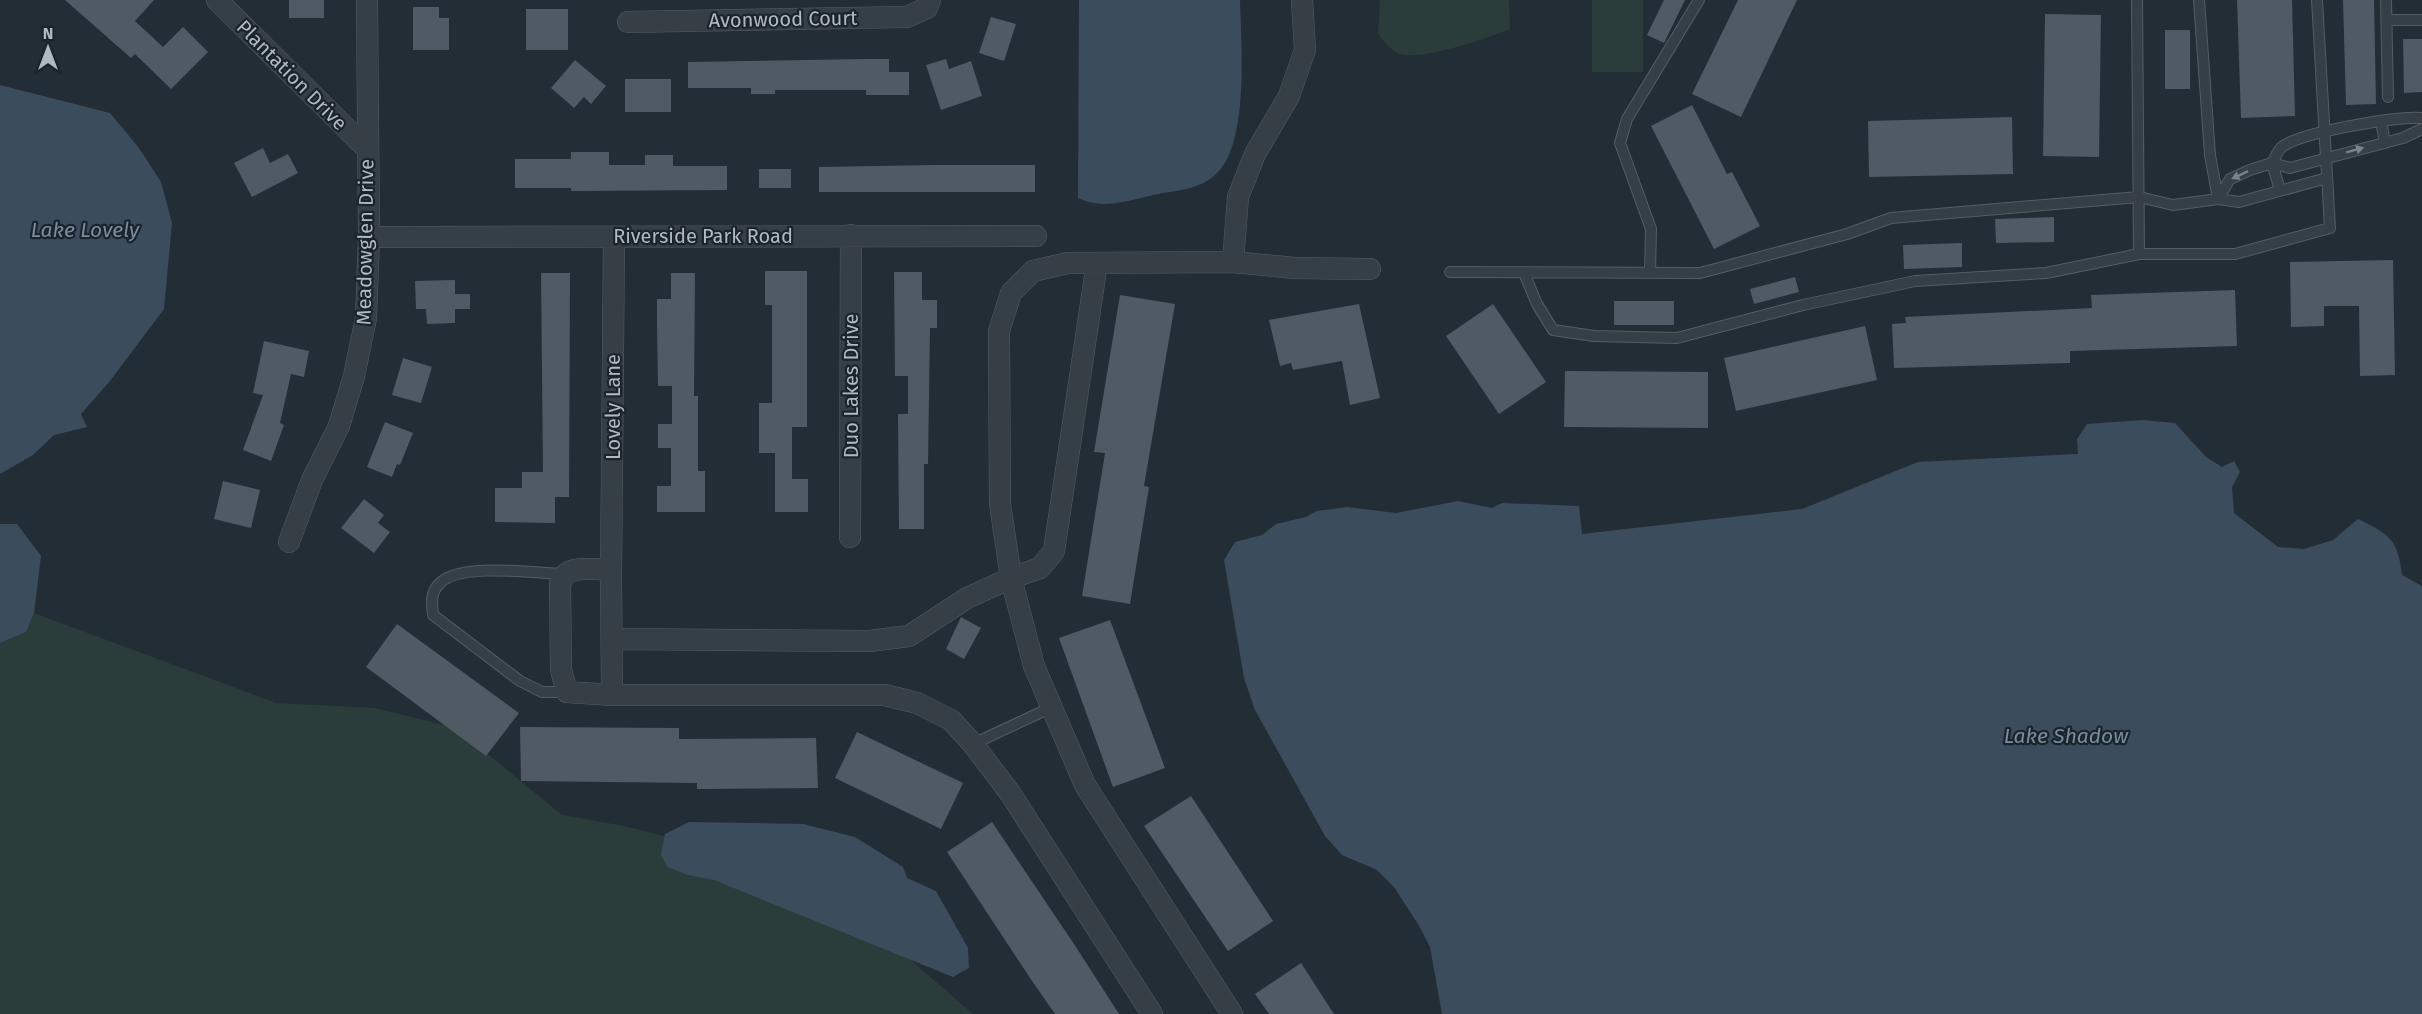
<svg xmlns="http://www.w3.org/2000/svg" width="2422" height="1014" font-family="'Fira Sans',sans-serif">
	<rect width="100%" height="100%" fill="#232d35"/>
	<path fill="#2b3d3b" d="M1380,0H1509L1510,29C1487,38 1421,62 1398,53C1389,49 1384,41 1378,34Z
		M1592,0H1643V72H1592Z
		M34,613L276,703L374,708L456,728L562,815L624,826L688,842L907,957L973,1014H0V643L26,632Z"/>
	<path fill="#3b4d5c" d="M1079,0H1240C1241,43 1250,147 1214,176C1196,191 1175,190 1153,195C1128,201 1102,210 1078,198Z
		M0,85L110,113L139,148L161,182L172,223L164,309L110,381L81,414L87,427L54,435L33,455L0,474Z
		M2142,420L2175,423L2206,457L2222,467L2234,461L2240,472L2232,487L2234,513L2278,547L2304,549L2333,540L2358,519C2389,534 2398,539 2402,575L2422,586V1014H1442L1430,947L1418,924L1394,887L1377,870L1342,855L1325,836L1255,710L1244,678L1224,560L1235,542L1262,535L1276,524L1306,517L1317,511L1347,507L1396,513L1458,501L1492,508L1502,503L1579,506L1582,534L1802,509L1918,462L2078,454L2077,439L2087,424Z
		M0,524H17L41,556L34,613L26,632L0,643Z
		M689,822L803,824L855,837L903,867L907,878L936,891L968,948L969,968L953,977L714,880L688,875L667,867L661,854L665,834Z"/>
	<path fill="#4f5a64" d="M65,0H154L135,21L163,47L183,27L208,52L171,89L135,54L131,58Z
		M289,0H324V18H289Z
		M1664,0H1685L1664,43L1647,35Z
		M1738,0H1797L1741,117L1692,94Z
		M2237,0H2292L2295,116L2241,118Z
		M2343,0H2374L2376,104L2346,105Z
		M413,7H439V18H449V50H413Z
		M526,9H568V50H526Z
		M2045,14L2101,15L2099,157L2043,156Z
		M991,17L1016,24L1004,61L979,53Z
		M2165,30H2190V89H2165Z
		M2403,39H2422V92L2404,93Z
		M866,59H889V72H909V95H866V90H775V94H751V88H688V62Z
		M946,59L949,69L971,61L982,96L941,110L926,65Z
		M575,60L606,86L591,104L584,97L574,108L551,88Z
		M625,79H671V112H625Z
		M1692,105L1727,174L1732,172L1760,226L1714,249L1651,126Z
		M2012,117L2013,174L1869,177L1868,121Z
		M263,148L270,163L288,154L298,173L252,197L234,163Z
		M571,152H609V165H645V155H673V166H727V190L571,191V188H515V159H571Z
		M935,165H1035V192H819V167Z
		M759,169H791V188H759Z
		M2054,217V242L1996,243L1995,219Z
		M1962,243V267L1904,269L1903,245Z
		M2393,260L2395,375L2360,376L2359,306H2324V326L2291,327L2290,262Z
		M765,271H807V427H792V479H808V512H775V453H759V403H772V305H765Z
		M894,272H922V300H937V328H930L928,464H924V529H899L898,414H908V376H895Z
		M541,273H570L569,497H555V523L495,522V488H522V472H543Z
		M671,273H695L694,396H698V471H705V512H657V486H671V448H658V424H672V386H658L657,325V299H671Z
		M1795,277L1799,292L1754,304L1750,289Z
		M455,280V294H470V309H455V323L427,324L426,309H416L415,281Z
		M2235,290L2237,346L2070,351V363L1894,368L1892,324L1906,323L1905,317L2092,308L2091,295Z
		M1120,295L1175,304L1144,486L1149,487L1130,604L1082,596L1105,453L1094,452Z
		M1614,301H1674V325H1614Z
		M1359,304L1380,398L1350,405L1342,361L1293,370L1291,363L1280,366L1269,320Z
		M1493,304L1546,382L1499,414L1446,336Z
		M1865,326L1877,380L1736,411L1724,358Z
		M264,341L309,351L304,377L291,374L280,423L284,425L271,461L243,450L263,395L253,393Z
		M403,358L432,367L421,403L392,395Z
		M1565,371L1708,372V428L1564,427Z
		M385,422L413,433L400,465L397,464L392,477L367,467Z
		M223,481L260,490L251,528L214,519Z
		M364,499L384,515L378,523L390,532L374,553L341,528Z
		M961,617L981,628L964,659L946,649Z
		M1110,620L1165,768L1113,787L1059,638Z
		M397,624L519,713L486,756L366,667Z
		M520,727L679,728V739L816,738L818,788L697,789V783L521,781Z
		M857,732L963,783L941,829L835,778Z
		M1191,796L1273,921L1228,951L1144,826Z
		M992,822L1076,947L1119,1014H1055L1030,978L947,852Z
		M1301,963L1334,1014H1269L1255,994Z"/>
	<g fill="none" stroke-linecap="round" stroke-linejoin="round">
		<defs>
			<path id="service" d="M2137,0L2139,254
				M2199,0L2210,155L2218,199
				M2386,0L2388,97
				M2387,20H2422
				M2381,121L2385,143
				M2272,163C2275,158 2278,150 2282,147C2301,132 2397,116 2422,118
				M2272,163L2280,190
				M2218,199L2230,179L2250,170L2272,163L2290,168L2403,138L2422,129
				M1450,272L1700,273L1847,234L1891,218L2139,197L2173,205L2218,199L2239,202L2327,178
				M1524,273L1537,304L1553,330L1594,336L1677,338L1803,305L1915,281L2046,273L2139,254H2235L2330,228L2317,0
				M1650,273L1651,229L1620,143L1627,119L1699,0
				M563,574C534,573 458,562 439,584C430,593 432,604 433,615L520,681L542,692H567
				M973,744L1050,708"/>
			<path id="minor" d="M217,0L367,149
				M628,22L907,17L927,8L930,0
				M369,237L1036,236
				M1233,262L1238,197L1255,154L1289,96L1305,50L1302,0
				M850,537L851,235
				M289,542L312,480L339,426L354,376L366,318L369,237L367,0
				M611,577L614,237
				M612,639L870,641L909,636L967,598L1011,578L1040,568L1054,551L1097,263
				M612,695L611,577L604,569C586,570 566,564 560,584L561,670L567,692L612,695H885L917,703L951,720L973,744L1010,793L1152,1014
				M1232,1014L1085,785L1034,666L1011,578L1000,504L999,331L1011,293L1033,271L1068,263L1233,262L1295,268L1370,269"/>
		</defs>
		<use href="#service" stroke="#545d64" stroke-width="12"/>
		<use href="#minor" stroke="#545d64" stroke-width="22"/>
		<use href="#service" stroke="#373f46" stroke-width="10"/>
		<use href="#minor" stroke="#373f46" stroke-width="21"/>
	</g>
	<defs><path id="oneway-solid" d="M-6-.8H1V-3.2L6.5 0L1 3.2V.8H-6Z" transform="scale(1.5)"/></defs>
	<g fill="#7a838a">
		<use href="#oneway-solid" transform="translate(2355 150) rotate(-15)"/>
		<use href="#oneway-solid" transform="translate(2240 175) rotate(155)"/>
	</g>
	<g text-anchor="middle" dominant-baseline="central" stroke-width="4.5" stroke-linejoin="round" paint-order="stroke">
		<g font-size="20" fill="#b1bac2" stroke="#1c242b">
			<text transform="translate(783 19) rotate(-1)">Avonwood Court</text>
			<text transform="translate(292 75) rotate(45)">Plantation Drive</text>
			<text x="703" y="236">Riverside Park Road</text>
			<text transform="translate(365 242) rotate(-89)">Meadowglen Drive</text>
			<text transform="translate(851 386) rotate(-90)">Duo Lakes Drive</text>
			<text transform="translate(613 407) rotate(-90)">Lovely Lane</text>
		</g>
		<g font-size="21" font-style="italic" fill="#768ea2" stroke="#1c242b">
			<text x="85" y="230">Lake Lovely</text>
			<text x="2066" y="736">Lake Shadow</text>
		</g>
	</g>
	<g transform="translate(48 48)" stroke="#1c242b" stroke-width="4.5" paint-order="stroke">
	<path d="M0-4.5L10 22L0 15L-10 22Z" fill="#b1bac2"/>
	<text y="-9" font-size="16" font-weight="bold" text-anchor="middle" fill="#b1bac2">N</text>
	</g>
</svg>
